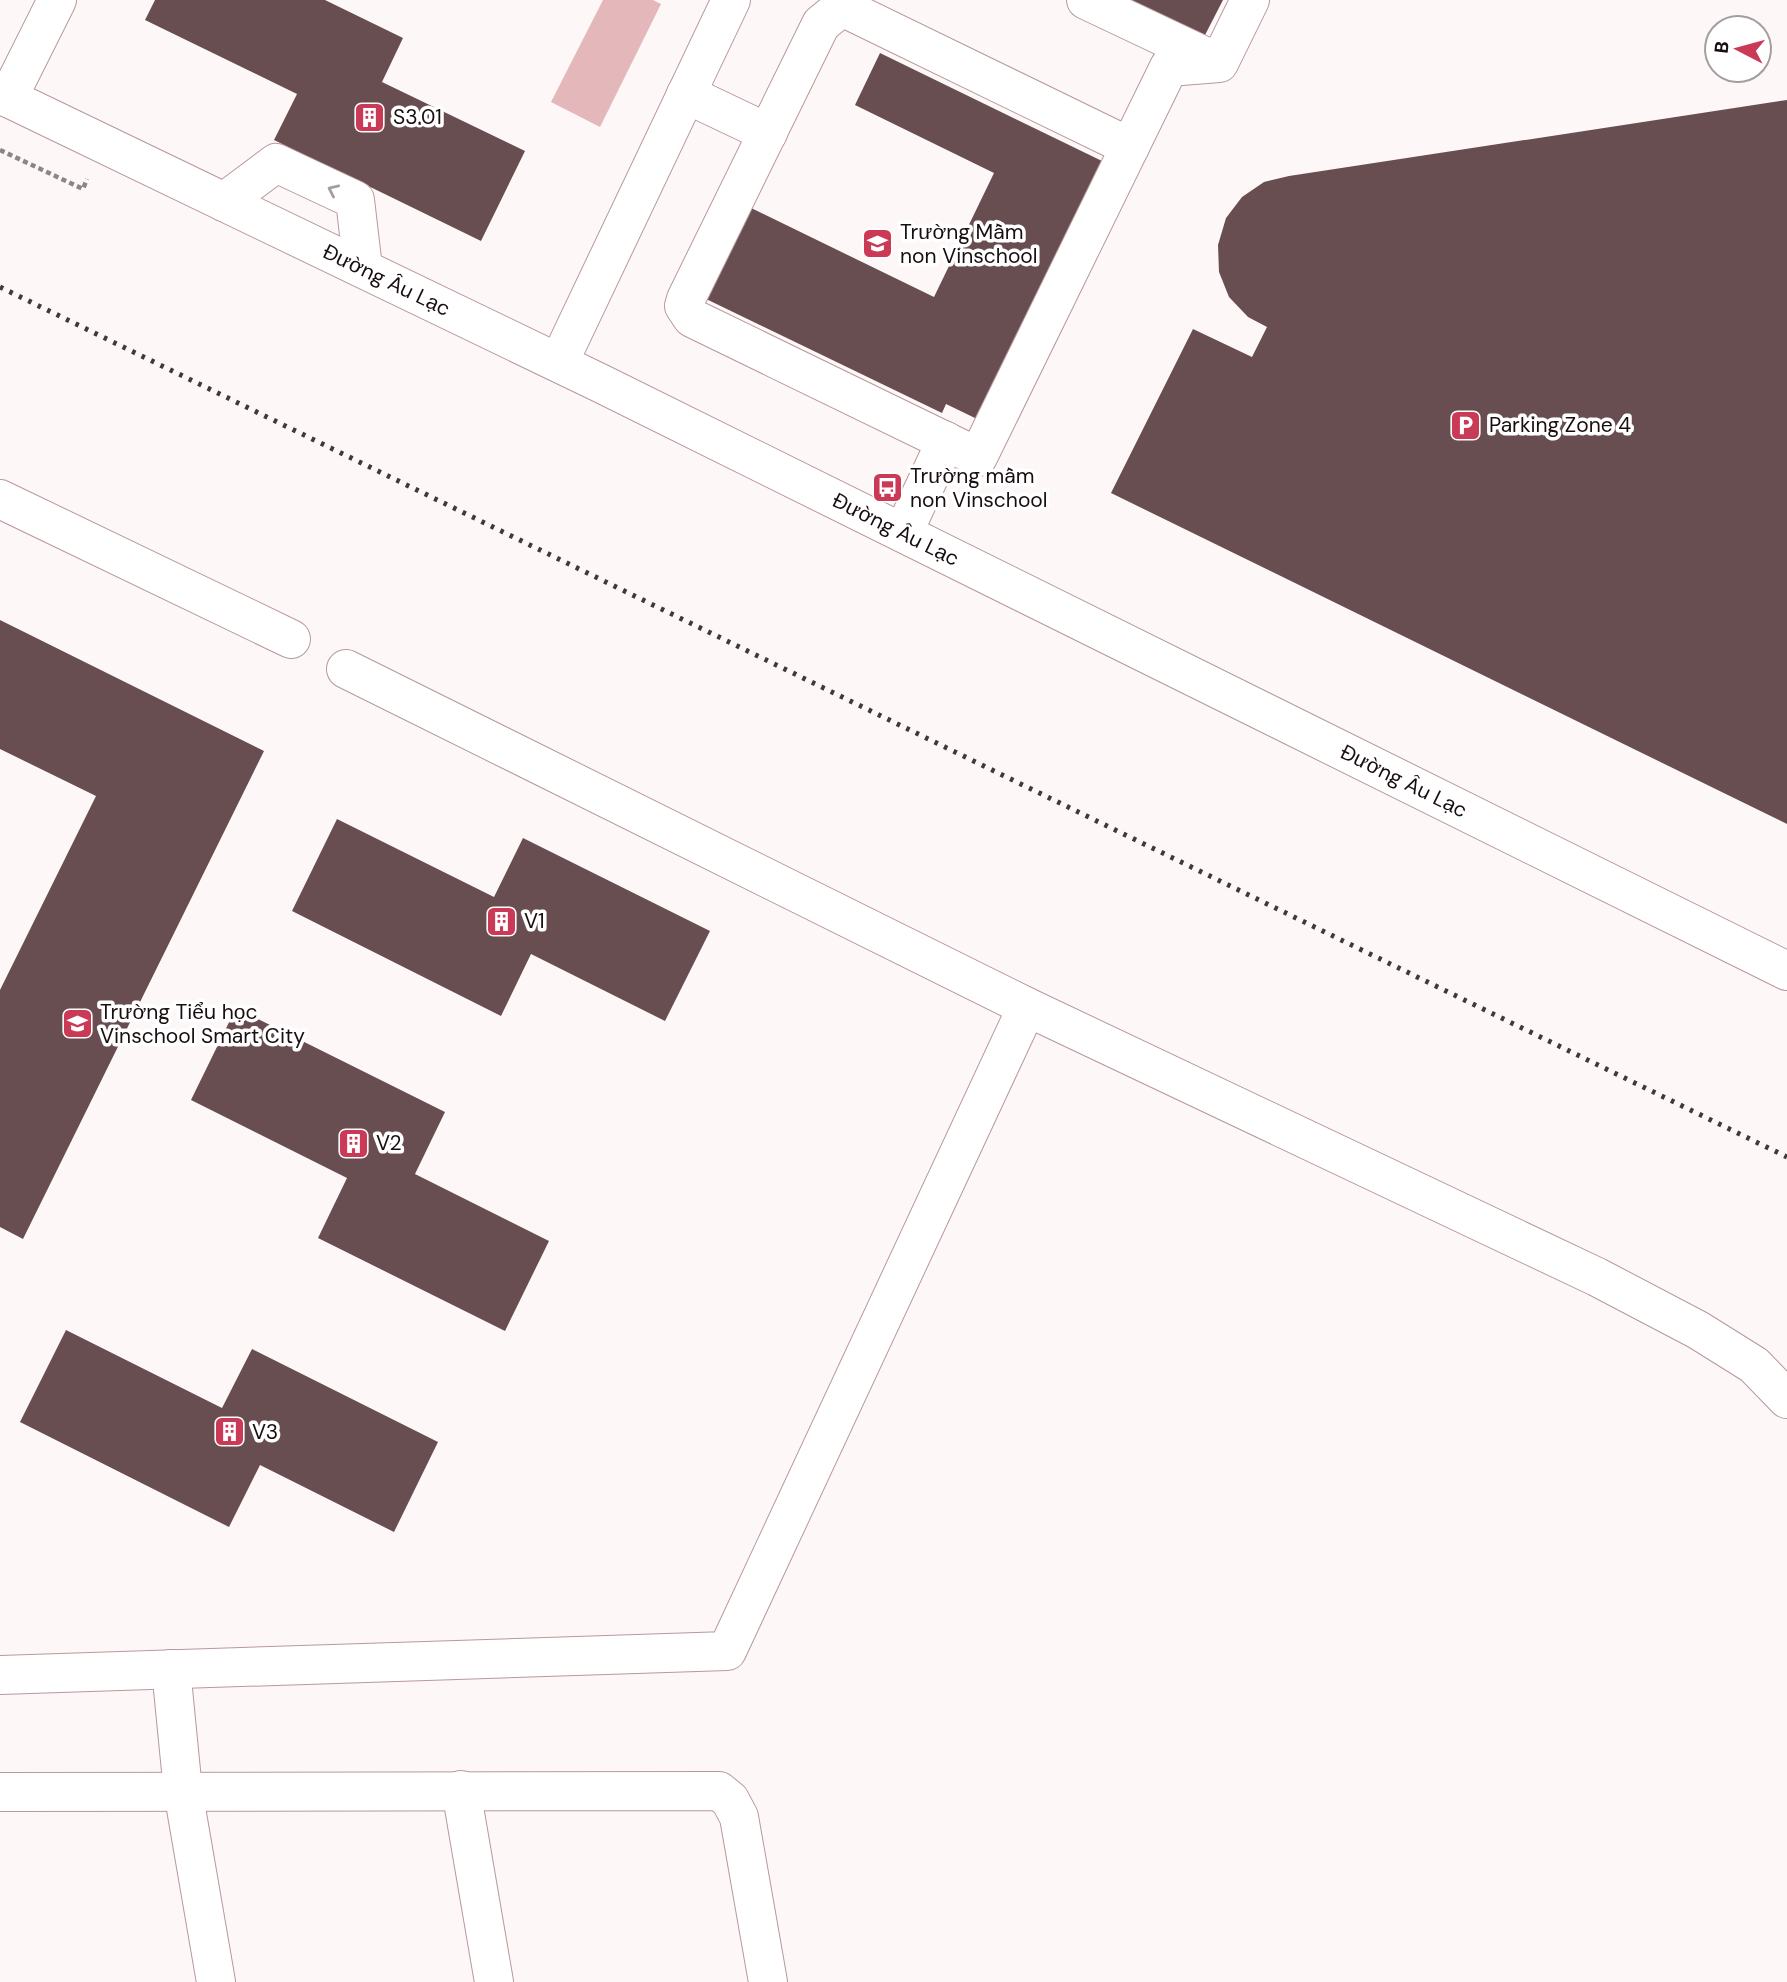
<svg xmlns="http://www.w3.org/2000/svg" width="1787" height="1982" font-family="'DM Sans',sans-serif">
	<rect width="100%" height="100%" fill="#fef7f7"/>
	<path fill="#e4b7ba" d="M603,0H653L661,4L600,127L551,102Z"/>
	<path fill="#684e50" d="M155,0H325L403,38L382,82L525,151L481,241L274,140L297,94L145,20Z
		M1113,0H1223L1204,37Z
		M880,53L1102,161L977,419L946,404L942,413L702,297L747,206L934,297L994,173L855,105Z
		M1787,100V824L1111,493L1193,329L1252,357L1267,327L1248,317L1229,297L1219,272L1218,245L1226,218L1242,197L1264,182L1289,176Z
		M0,620L264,751L23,1239L0,1227V990L96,796L0,749Z
		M337,819L494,897L523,838L710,931L665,1021L531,954L501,1016L292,911Z
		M236,1008L445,1112L415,1174L549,1241L505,1331L318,1238L347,1178L191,1100Z
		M66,1330L222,1408L252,1349L438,1442L394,1532L260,1465L229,1527L20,1422Z"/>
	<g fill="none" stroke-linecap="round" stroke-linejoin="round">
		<defs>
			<g id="minor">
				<path d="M845,0L842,7L821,24L686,299L684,306L692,318L978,457L1169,67L1219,63L1250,0"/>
				<path d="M1086,0L1217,62"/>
				<path d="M842,7L1130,147"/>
				<path id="s1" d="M0,94L600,383L1787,971"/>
				<path d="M686,94L768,133"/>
				<path d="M8,98L57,0"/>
				<path d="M224,202L276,163L355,200L363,268"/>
				<path d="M559,362L731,0"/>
				<path d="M0,499L291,639"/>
				<path d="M903,533L946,441"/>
				<path d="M346,669L1027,1007L1597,1277L1698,1330L1754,1365L1787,1399"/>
				<path d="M171,1669L183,1791L216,1982"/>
				<path d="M0,1675L727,1651L1027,1007"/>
				<path d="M461,1790L494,1982"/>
				<path d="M0,1792L719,1791L730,1800L739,1817L768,1982"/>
			</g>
		</defs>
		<use href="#minor" stroke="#b7999b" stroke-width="40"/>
		<path stroke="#8d8585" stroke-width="4.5" stroke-dasharray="5 3.5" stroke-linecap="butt" d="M0,150L83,189L87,179"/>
		<use href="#minor" stroke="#fff" stroke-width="38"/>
		<path stroke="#413839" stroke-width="5" stroke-dasharray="3.5 7" stroke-linecap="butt" d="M0,287L1787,1157"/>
	</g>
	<defs><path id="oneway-chevron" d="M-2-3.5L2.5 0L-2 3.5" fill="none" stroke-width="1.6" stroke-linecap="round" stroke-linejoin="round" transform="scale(1.75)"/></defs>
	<use stroke="#a39f9f" href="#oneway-chevron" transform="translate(333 190) rotate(-155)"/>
	<defs>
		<symbol id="building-square" viewBox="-11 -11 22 22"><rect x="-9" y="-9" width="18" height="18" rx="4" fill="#ca3a56" stroke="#fff"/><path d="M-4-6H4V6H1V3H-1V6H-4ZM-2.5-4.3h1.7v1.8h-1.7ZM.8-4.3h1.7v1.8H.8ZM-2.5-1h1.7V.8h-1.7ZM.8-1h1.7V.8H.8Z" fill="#fff"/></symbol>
		<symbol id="school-square" viewBox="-11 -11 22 22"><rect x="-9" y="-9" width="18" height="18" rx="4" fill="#ca3a56" stroke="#fff"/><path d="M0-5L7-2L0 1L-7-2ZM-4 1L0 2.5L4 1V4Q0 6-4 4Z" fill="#fff"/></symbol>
		<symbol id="parking-square" viewBox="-11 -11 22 22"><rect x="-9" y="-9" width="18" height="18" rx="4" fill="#ca3a56" stroke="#fff"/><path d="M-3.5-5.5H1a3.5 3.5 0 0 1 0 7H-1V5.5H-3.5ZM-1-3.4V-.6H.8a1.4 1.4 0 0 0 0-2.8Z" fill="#fff"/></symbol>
		<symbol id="bus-square" viewBox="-11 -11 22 22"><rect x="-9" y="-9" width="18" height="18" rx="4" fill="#ca3a56" stroke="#fff"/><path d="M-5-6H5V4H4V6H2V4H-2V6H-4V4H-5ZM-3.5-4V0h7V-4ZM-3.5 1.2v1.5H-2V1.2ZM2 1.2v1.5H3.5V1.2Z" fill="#fff"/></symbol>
	</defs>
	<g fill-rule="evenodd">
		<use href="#building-square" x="352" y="100" width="35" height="35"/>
		<use href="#school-square" x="860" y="226" width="35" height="35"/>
		<use href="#parking-square" x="1448" y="408" width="35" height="35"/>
		<use href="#bus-square" x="870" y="470" width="35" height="35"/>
		<use href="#building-square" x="484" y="904" width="35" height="35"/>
		<use href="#school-square" x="60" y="1006" width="35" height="35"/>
		<use href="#building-square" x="336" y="1126" width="35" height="35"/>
		<use href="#building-square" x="212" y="1414" width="35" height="35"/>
	</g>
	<g text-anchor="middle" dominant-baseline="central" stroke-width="7" stroke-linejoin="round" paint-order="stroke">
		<g font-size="21" fill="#180e0f" stroke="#fff" text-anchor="start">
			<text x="393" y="117">S3.01</text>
			<text x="900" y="232">Trường Mầm<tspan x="900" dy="24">non Vinschool</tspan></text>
			<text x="1489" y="425">Parking Zone 4</text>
			<text x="910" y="476">Trường mầm<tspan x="910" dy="24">non Vinschool</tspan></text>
			<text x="524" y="921">V1</text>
			<text x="100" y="1012">Trường Tiểu học<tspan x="100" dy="24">Vinschool Smart City</tspan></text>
			<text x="376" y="1143">V2</text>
			<text x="252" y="1432">V3</text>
		</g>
		<g font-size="21" fill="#180e0f" stroke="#fff">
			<text stroke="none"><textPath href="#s1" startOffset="429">Đường Âu Lạc</textPath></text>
			<text stroke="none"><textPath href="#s1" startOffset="996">Đường Âu Lạc</textPath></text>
			<text stroke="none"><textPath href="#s1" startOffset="1563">Đường Âu Lạc</textPath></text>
		</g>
	</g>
	<g transform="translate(1738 49) rotate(276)"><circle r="33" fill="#ffffff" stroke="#a39f9f" stroke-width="2"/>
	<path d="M0-5L12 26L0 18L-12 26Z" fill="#ca3a56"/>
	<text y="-10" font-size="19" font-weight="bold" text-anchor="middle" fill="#180e0f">B</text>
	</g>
</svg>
